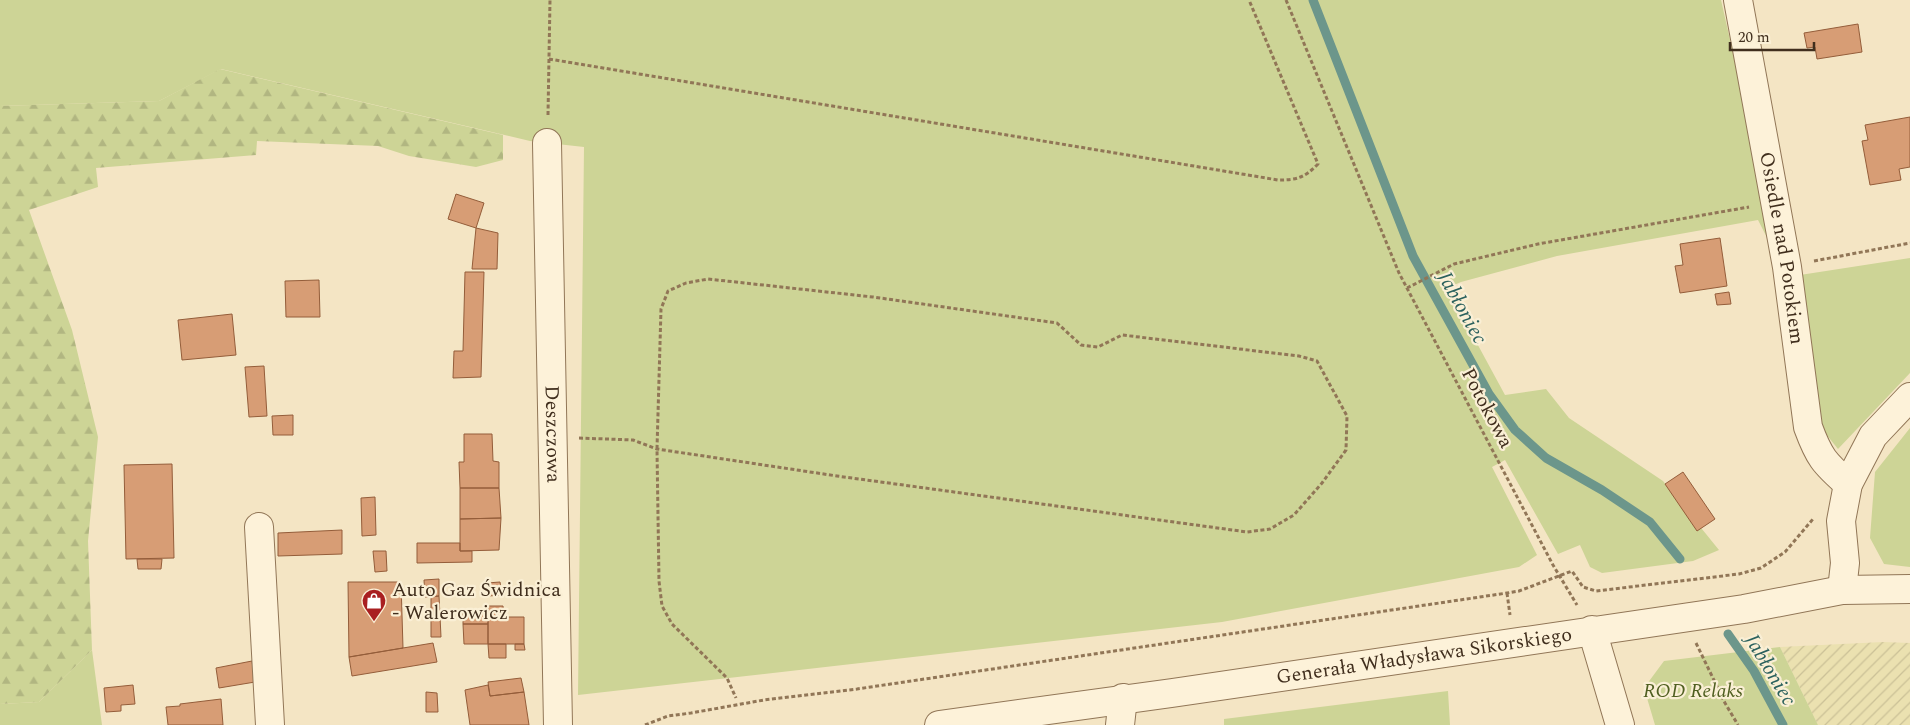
<svg xmlns="http://www.w3.org/2000/svg" width="1910" height="725" font-family="Spectral,serif">
	<defs>
		<pattern id="farmland-furrows" width="10" height="10" patternUnits="userSpaceOnUse" patternTransform="scale(1.25)"><rect width="10" height="10" fill="#ebe1b0"/><path d="M-1 1l2-2M0 10L10 0M9 11l2-2" fill="none" stroke="#cbc197"/></pattern>
		<pattern id="forest-firs" width="22" height="20" patternUnits="userSpaceOnUse" patternTransform="scale(1.25)"><rect width="22" height="20" fill="#cdd496"/><path d="M5 1l3.5 6h-7zM16 11l3.5 6h-7z" fill="#b1b681"/></pattern>
	</defs>
	<rect width="100%" height="100%" fill="#f4e5c4"/>
	<path fill="url(#farmland-furrows)" d="M1883,642L1910,643V725H1818L1780,647Z"/>
	<path fill="#cdd496" d="M0,0H1721L1781,265L1758,220L1557,256L1461,282L1447,288L1505,395L1546,389L1569,418L1663,481L1719,550L1693,561L1602,573L1590,567L1580,545L1558,554L1505,460L1492,467L1537,555L1519,567L1222,622L578,695L584,147L530,141L221,69L159,101L0,106Z
		M1910,258V373L1838,449L1822,429L1800,275Z
		M1910,428V567L1884,564L1870,538L1875,472Z
		M1780,647L1818,725H1655L1644,688L1664,661Z
		M92,650L102,725H0V704L39,702Z
		M1448,691L1450,725H1224V719Z"/>
	<path fill="url(#forest-firs)" d="M220,69L503,135V160L476,167L409,156L378,146L257,141L256,155L96,168L98,187L29,210L72,330L98,437L88,541L92,650L39,702L0,704V106L159,101Z"/>
	<g fill="none" stroke-linecap="round" stroke-linejoin="round">
		<path stroke="#6c968b" stroke-width="9" d="M1313,0L1413,256L1489,394L1515,430L1546,458L1602,490L1650,522L1680,559
			M1728,634L1754,671L1783,725"/>
	</g>
	<path fill="#d79d75" stroke="#945d3a" d="M1858,24L1862,52L1817,59L1815,47L1807,48L1804,33Z
		M1910,117V167L1899,169L1901,180L1870,185L1862,141L1868,140L1865,125Z
		M456,194L484,203L476,228L448,219Z
		M476,228L498,233L497,269H472Z
		M1720,238L1727,286L1680,293L1675,266L1683,265L1680,244Z
		M465,272H484L481,377L453,378L454,351H463Z
		M319,280L320,317H286L285,281Z
		M1729,292L1731,304L1717,305L1715,294Z
		M232,314L236,355L182,360L178,320Z
		M264,366L267,416L249,417L245,367Z
		M293,415V435H273L272,416Z
		M464,434H492L493,461L499,462V488H460L459,462H464Z
		M172,464L174,558L126,559L124,465Z
		M1683,472L1715,519L1697,531L1665,484Z
		M460,488H499L501,518L460,519Z
		M375,497L376,535L362,536L361,498Z
		M501,518L499,550L460,551V519Z
		M342,530V554L278,556V533Z
		M417,543H460V551H472V562L417,563Z
		M373,551H386L387,571L375,572Z
		M137,559H162L161,569H138Z
		M439,579V596L425,597L424,580Z
		M348,582H401L403,648L349,657Z
		M500,582L502,595L488,596L487,583Z
		M439,596L441,637H431V597Z
		M488,606H503L504,617H488Z
		M463,610L488,611V624H463Z
		M488,617H524V644H488Z
		M463,624H488V644H464Z
		M433,643L437,662L352,676L349,657Z
		M488,644H506V658H489Z
		M515,644H524L525,650H515Z
		M252,661L255,682L219,688L216,668Z
		M521,678L524,692L490,696L488,682Z
		M133,685L135,704L121,705V711L106,712L104,688Z
		M488,685L490,696L524,692L529,725H470L465,690Z
		M426,692L437,693L438,712H426Z
		M221,699L223,725H168L166,707L180,706V704Z"/>
	<g fill="none" stroke-linecap="round" stroke-linejoin="round">
		<defs>
			<g id="minor">
				<path id="s1" d="M1738,0L1787,267L1808,427C1819,457 1824,463 1848,484"/>
				<path id="s2" d="M547,143L558,725"/>
				<path d="M259,527L270,725"/>
				<path d="M1842,590L1845,563L1841,521L1848,484L1873,436L1910,397"/>
				<path d="M1592,630L1620,725"/>
				<path id="s3" d="M939,725L1172,693L1744,609L1842,590L1910,589"/>
				<path d="M1120,725L1123,698"/>
			</g>
		</defs>
		<use href="#minor" stroke="#917657" stroke-width="30"/>
		<path stroke="#917657" stroke-width="3" stroke-dasharray="4 2.5" stroke-linecap="butt" d="M1286,0L1399,273L1553,565L1577,605
			M549,59L1278,180C1297,180 1304,178 1318,164L1249,0
			M548,115L550,0
			M1814,261L1910,243
			M1407,288L1454,264L1538,244L1749,207
			M579,438L633,440L657,449L837,476L1247,532L1270,529L1294,515L1322,483L1346,450L1347,416L1317,361L1299,356L1122,335L1098,347L1081,345L1057,323L873,297L708,279L686,283L668,291L661,309L657,449L659,581L662,606L672,624L727,678L736,698
			M1507,593L1510,615
			M1696,643L1725,703L1738,725
			M645,725L668,716L691,713L764,700L857,689L1507,593L1519,591L1572,571L1583,587L1596,591L1739,574L1761,568L1785,552L1813,519"/>
		<use href="#minor" stroke="#fdf2d9" stroke-width="28"/>
	</g>
	<defs>
		<symbol id="shop-pin" viewBox="-11 -11 22 30"><path d="M0 17L-7.5 6A9.5 9.5 0 1 1 7.5 6Z" fill="#a91f21" stroke="#faefd5"/><path d="M-5-2.5h2.3a2.7 3.5 0 0 1 5.4 0H5L5.5 6h-11ZM-1.5-2.5h3a1.5 2.3 0 0 0-3 0Z" fill="#fff"/></symbol>
	</defs>
	<g fill-rule="evenodd">
		<use href="#shop-pin" x="360" y="587" width="28" height="38"/>
	</g>
	<g text-anchor="middle" dominant-baseline="central" stroke-width="4.5" stroke-linejoin="round" paint-order="stroke">
		<g font-size="20" fill="#402e1d" stroke="#faefd5">
			<text stroke="none"><textPath href="#s1" startOffset="252">Osiedle nad Potokiem</textPath></text>
			<text transform="translate(1487 408) rotate(62)">Potokowa</text>
			<text stroke="none"><textPath href="#s2" startOffset="291">Deszczowa</textPath></text>
			<text stroke="none"><textPath href="#s3" startOffset="490">Generała Władysława Sikorskiego</textPath></text>
		</g>
		<g font-size="20" fill="#402e1d" stroke="#faefd5" text-anchor="start">
			<text x="392" y="590">Auto Gaz Świdnica<tspan x="392" dy="23">- Walerowicz</tspan></text>
		</g>
		<g font-size="20" font-style="italic" fill="#505f21" stroke="#faefd5">
			<text x="1693" y="691">ROD Relaks</text>
		</g>
		<g font-size="21" font-style="italic" fill="#2b615d" stroke="#faefd5">
			<text transform="translate(1462 308) rotate(61)">Jabłoniec</text>
			<text transform="translate(1770 670) rotate(59)">Jabłoniec</text>
		</g>
	</g>
	<path d="M1730 42v8h84v-8" fill="none" stroke="#402e1d" stroke-width="2.5"/>
	<text x="1738" y="42" font-size="15" fill="#402e1d" stroke="#faefd5" stroke-width="4" paint-order="stroke">20 m</text>
</svg>
